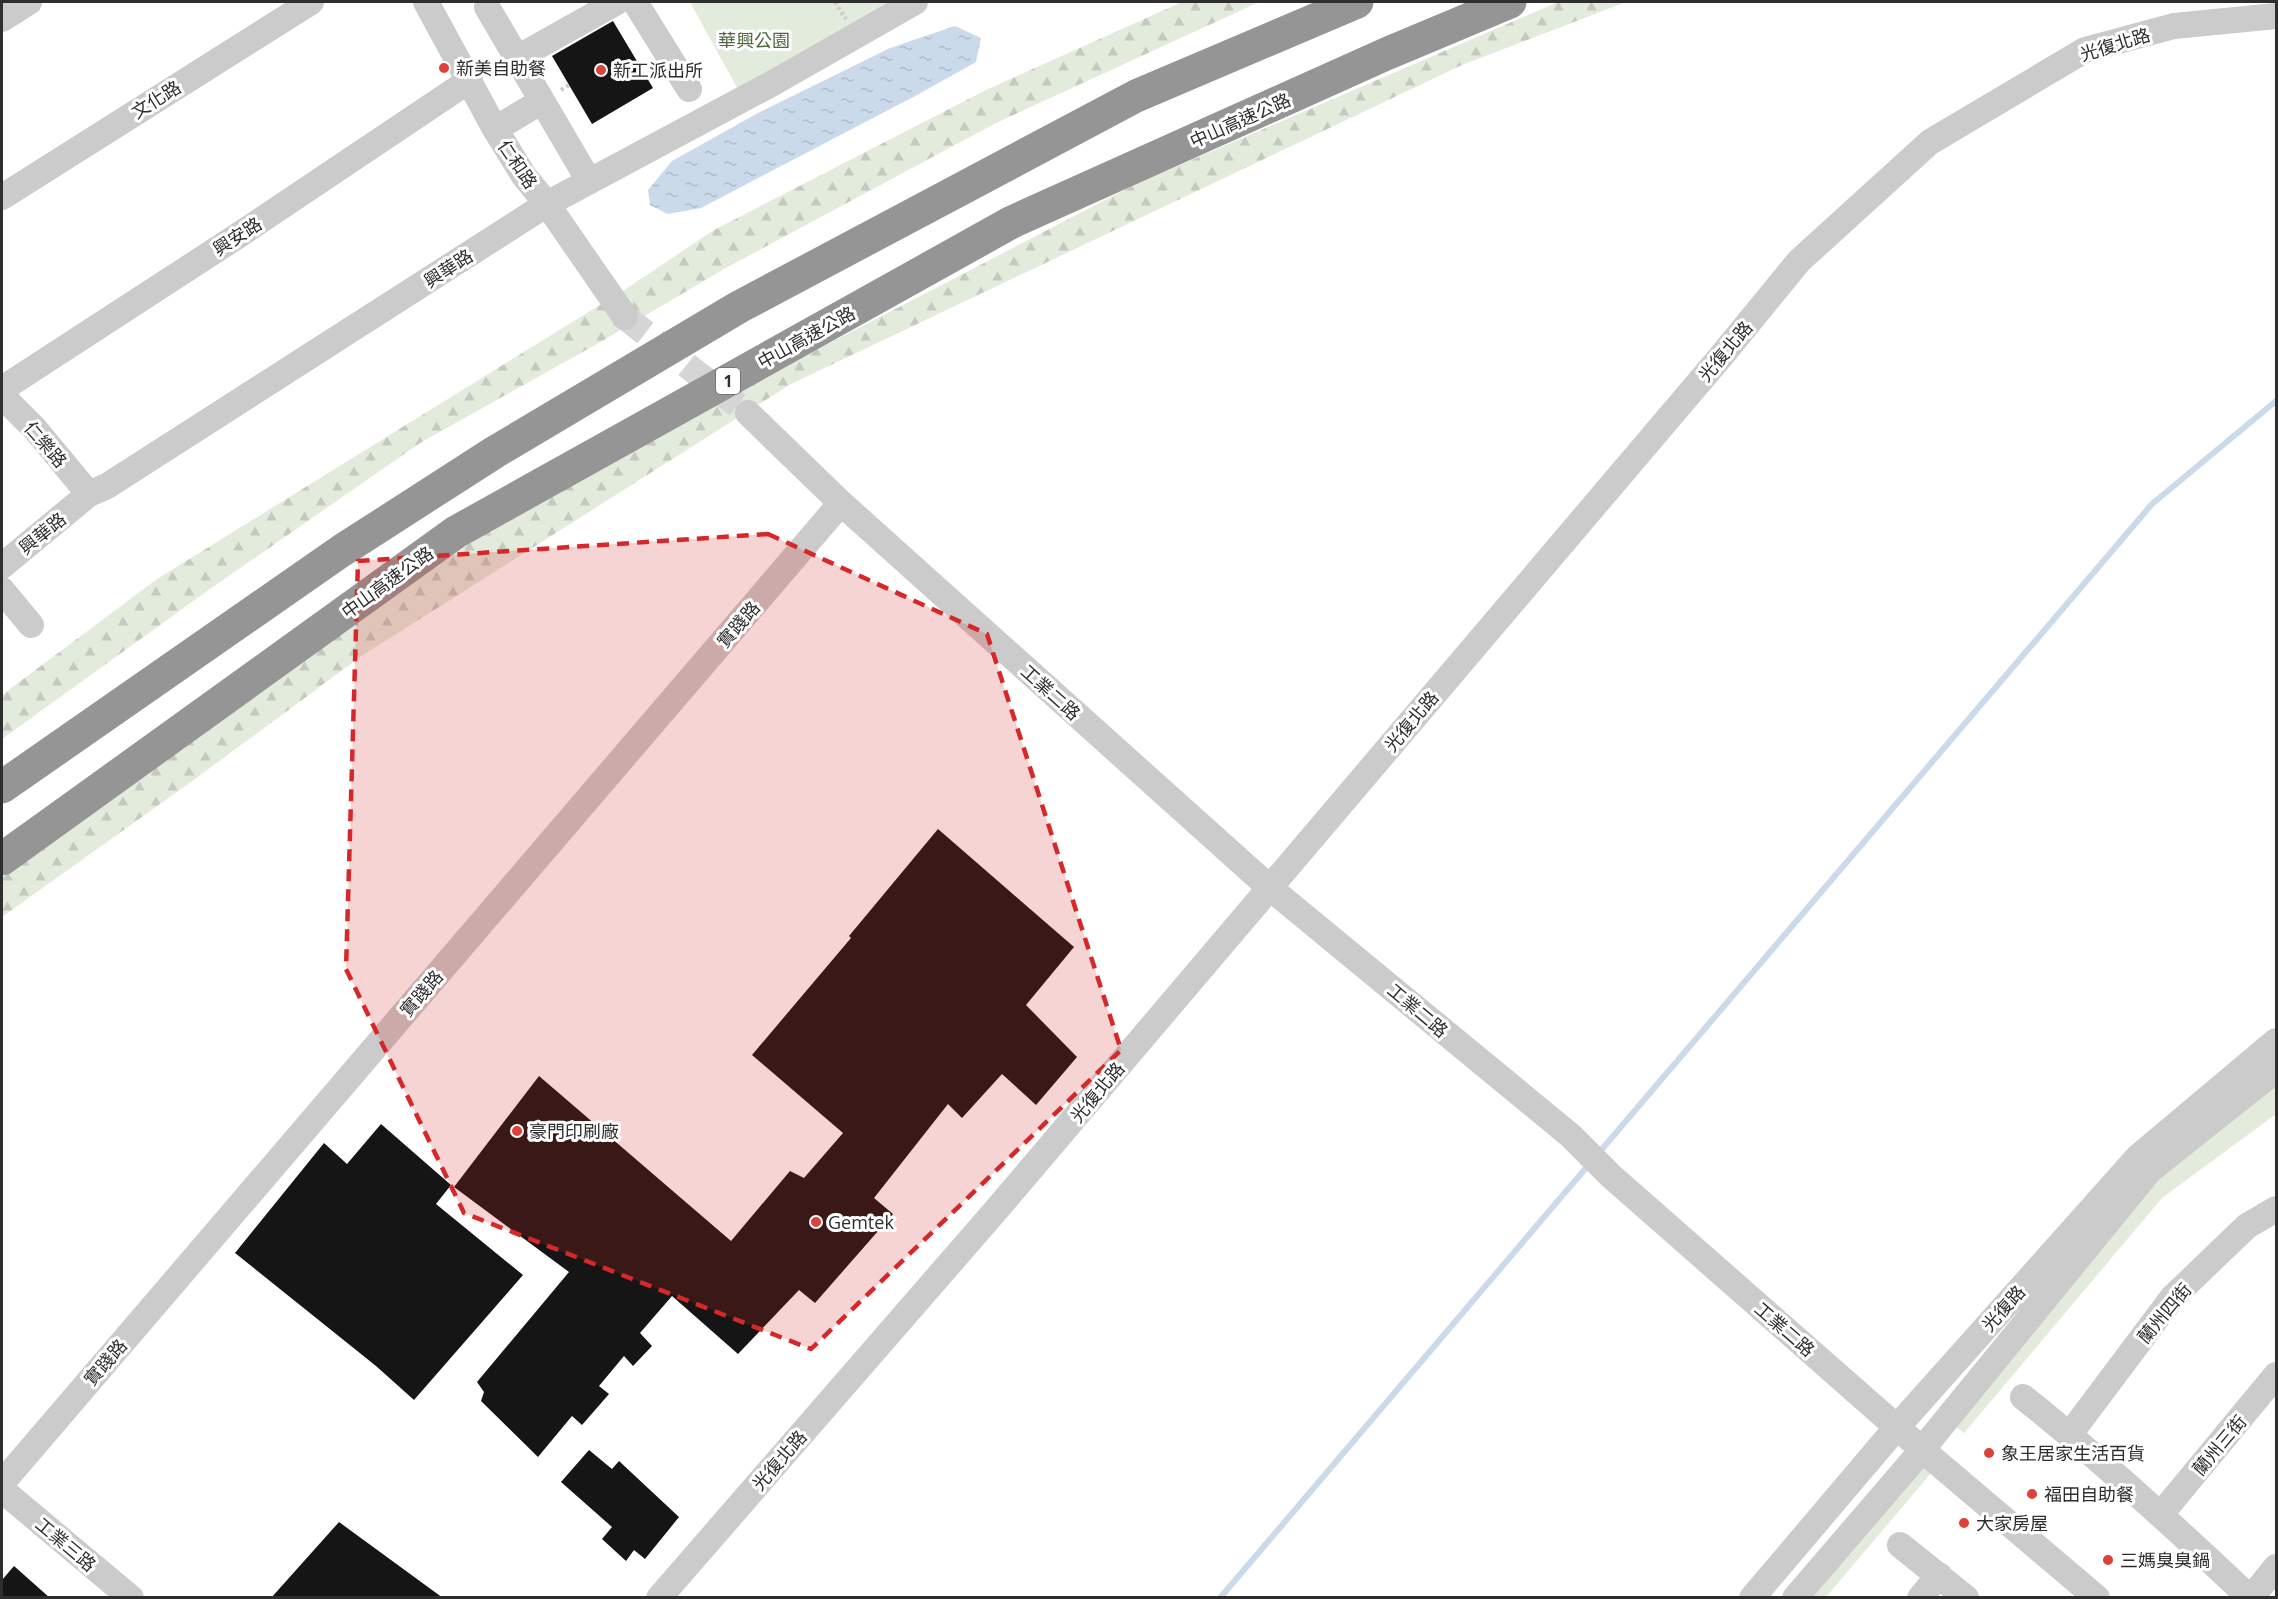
<svg xmlns="http://www.w3.org/2000/svg" width="2278" height="1599" font-family="'Open Sans','Noto Sans TC',sans-serif">
	<defs>
		<pattern id="forest-firs" width="22" height="20" patternUnits="userSpaceOnUse" patternTransform="scale(1.5)"><rect width="22" height="20" fill="#e3ebdd"/><path d="M5 1l3.5 6h-7zM16 11l3.5 6h-7z" fill="#c3cabe"/></pattern>
		<pattern id="water-ripples" width="26" height="14" patternUnits="userSpaceOnUse" patternTransform="scale(1.5)"><rect width="26" height="14" fill="#cadaea"/><path d="M2 4q2-2 4 0t4 0M15 11q2-2 4 0t4 0" fill="none" stroke="#aebbc9"/></pattern>
	</defs>
	<rect width="100%" height="100%" fill="#fff"/>
	<path fill="url(#forest-firs)" d="M1182,2H1259L996,123L724,269L604,340L420,443L210,589L2,739V695L157,579L629,287L714,230L988,89Z
		M1558,2H1626L1462,65L791,384L360,657L195,779L2,917V878L464,541L751,384L1136,184Z"/>
	<path fill="#e3ebdd" d="M690,2H893L740,93Z
		M2276,1075V1114L2162,1198L1964,1433L1950,1422L2152,1173Z
		M1924,1453L1938,1465L1826,1597L1800,1598Z"/>
	<path fill="url(#water-ripples)" d="M955,26L981,38L976,62L917,95L701,208L668,214L650,205L648,190L672,161L758,113L890,48Z"/>
	<g fill="none" stroke-linecap="round" stroke-linejoin="round">
		<path stroke="#cadaea" stroke-width="6" d="M1597,1155L2152,504L2276,401
			M1220,1598L1591,1162"/>
	</g>
	<path fill="#151515" d="M613,21L653,88L592,124L552,56Z
		M938,829L1074,947L1026,1005L1077,1057L1036,1105L1002,1074L962,1118L948,1104L874,1198L893,1214L815,1303L799,1290L738,1354L672,1296L640,1333L652,1346L633,1366L624,1356L599,1386L609,1394L582,1425L572,1416L538,1457L481,1401L484,1392L477,1382L569,1272L454,1187L539,1076L731,1241L790,1171L804,1178L843,1133L752,1055L851,938L849,936Z
		M381,1124L451,1185L436,1204L523,1275L414,1400L376,1366L235,1253L324,1143L347,1164Z
		M589,1450L612,1469L619,1461L679,1517L645,1559L634,1550L626,1561L602,1539L612,1527L561,1482Z
		M339,1522L443,1598H271Z
		M14,1566L50,1598H2V1580Z"/>
	<g fill="none" stroke-linecap="round" stroke-linejoin="round">
		<path stroke="#d5d5d5" stroke-width="26" stroke-dasharray="26 13" stroke-linecap="butt" d="M625,317L748,413"/>
		<path stroke="#cbcbcb" stroke-width="4" stroke-dasharray="3 3" stroke-linecap="butt" d="M835,2L846,19
			M561,90L569,85"/>
		<path stroke="#cbcbcb" stroke-width="26" d="M426,2L495,129L524,176L547,204L625,317
			M635,2L689,89
			M487,7L589,181
			M2,19L29,2
			M517,58L617,2
			M495,129L542,101
			M2,197L311,2
			M2,389L239,235L470,80
			M2,396L35,429L89,494
			M748,413L841,503L1270,888L1571,1136L1611,1176L1933,1459L2097,1598
			M2,566L89,494L107,486L547,204L773,83L915,2
			M2,590L31,625
			M2023,1397C2102,1460 2176,1528 2250,1598
			M2070,1434L2172,1298L2247,1226L2276,1209
			M2,1483L841,503
			M2,1490L131,1598
			M2161,1514L2276,1375
			M1900,1545L1966,1598
			M659,1598L997,1209L1723,354L1799,261L1930,142L2085,50L2174,26L2276,16
			M1752,1598L1897,1427L2138,1157L2276,1041
			M1795,1598L1911,1463L2150,1170L2276,1070
			M1920,1598L1939,1575
			M2251,1598L2276,1567"/>
		<path stroke="#959595" stroke-width="33" d="M2,787L341,551L495,452L739,307L1136,96L1357,2
			M2,859L456,532L1012,222L1386,54L1510,2"/>
	</g>
	<path fill="#d62828" fill-opacity="0.2" stroke="#d62828" stroke-width="4.5" stroke-dasharray="12 8" stroke-linejoin="round" d="M768,534L987,634L1121,1050L811,1349L464,1213L346,969L358,561Z"/>
	<g fill="#dc413a" stroke="#fff" stroke-width="2">
		<circle cx="444" cy="68" r="6"/>
		<circle cx="601" cy="70" r="6"/>
		<circle cx="517" cy="1131" r="6"/>
		<circle cx="816" cy="1222" r="6"/>
		<circle cx="1989" cy="1453" r="6"/>
		<circle cx="2032" cy="1494" r="6"/>
		<circle cx="1964" cy="1523" r="6"/>
		<circle cx="2108" cy="1560" r="6"/>
	</g>
	<g text-anchor="middle" dominant-baseline="central" stroke-width="6" stroke-linejoin="round" paint-order="stroke">
		<rect fill="#fff" stroke="#6d6d6d" stroke-width="1.5" x="716" y="368" width="24" height="26" rx="4.5"/>
		<g font-size="16" font-weight="bold" fill="#2e2e2e">
			<text x="728" y="381">1</text>
		</g>
		<g font-size="18" fill="#4d683e" stroke="#fff">
			<text x="754" y="40">華興公園</text>
		</g>
		<g font-size="18" fill="#2e2e2e" stroke="#fff">
			<text transform="translate(2115 44) rotate(-17)">光復北路</text>
			<text transform="translate(156 99) rotate(-32)">文化路</text>
			<text transform="translate(1240 120) rotate(-24)">中山高速公路</text>
			<text transform="translate(518 164) rotate(56)">仁和路</text>
			<text transform="translate(237 236) rotate(-33)">興安路</text>
			<text transform="translate(448 268) rotate(-33)">興華路</text>
			<text transform="translate(806 337) rotate(-29)">中山高速公路</text>
			<text transform="translate(1725 351) rotate(-50)">光復北路</text>
			<text transform="translate(46 444) rotate(49)">仁樂路</text>
			<text transform="translate(42 533) rotate(-39)">興華路</text>
			<text transform="translate(387 582) rotate(-36)">中山高速公路</text>
			<text transform="translate(738 624) rotate(-49)">實踐路</text>
			<text transform="translate(1051 692) rotate(42)">工業二路</text>
			<text transform="translate(1411 721) rotate(-50)">光復北路</text>
			<text transform="translate(421 993) rotate(-49)">實踐路</text>
			<text transform="translate(1418 1010) rotate(40)">工業二路</text>
			<text transform="translate(1097 1092) rotate(-50)">光復北路</text>
			<text transform="translate(2003 1308) rotate(-48)">光復路</text>
			<text transform="translate(2164 1313) rotate(-50)">蘭州四街</text>
			<text transform="translate(1785 1329) rotate(41)">工業二路</text>
			<text transform="translate(105 1362) rotate(-49)">實踐路</text>
			<text transform="translate(2219 1445) rotate(-50)">蘭州三街</text>
			<text transform="translate(779 1460) rotate(-49)">光復北路</text>
			<text transform="translate(66 1544) rotate(40)">工業三路</text>
		</g>
		<g font-size="18" fill="#2e2e2e" stroke="#fff" text-anchor="start">
			<text x="456" y="68">新美自助餐</text>
			<text x="613" y="70">新工派出所</text>
			<text x="529" y="1131">豪門印刷廠</text>
			<text x="828" y="1222">Gemtek</text>
			<text x="2001" y="1453">象王居家生活百貨</text>
			<text x="2044" y="1494">福田自助餐</text>
			<text x="1976" y="1523">大家房屋</text>
			<text x="2120" y="1560">三媽臭臭鍋</text>
		</g>
	</g>
	<rect width="2278" height="1599" fill="none" stroke="#2e2e2e" stroke-width="6"/>
</svg>
